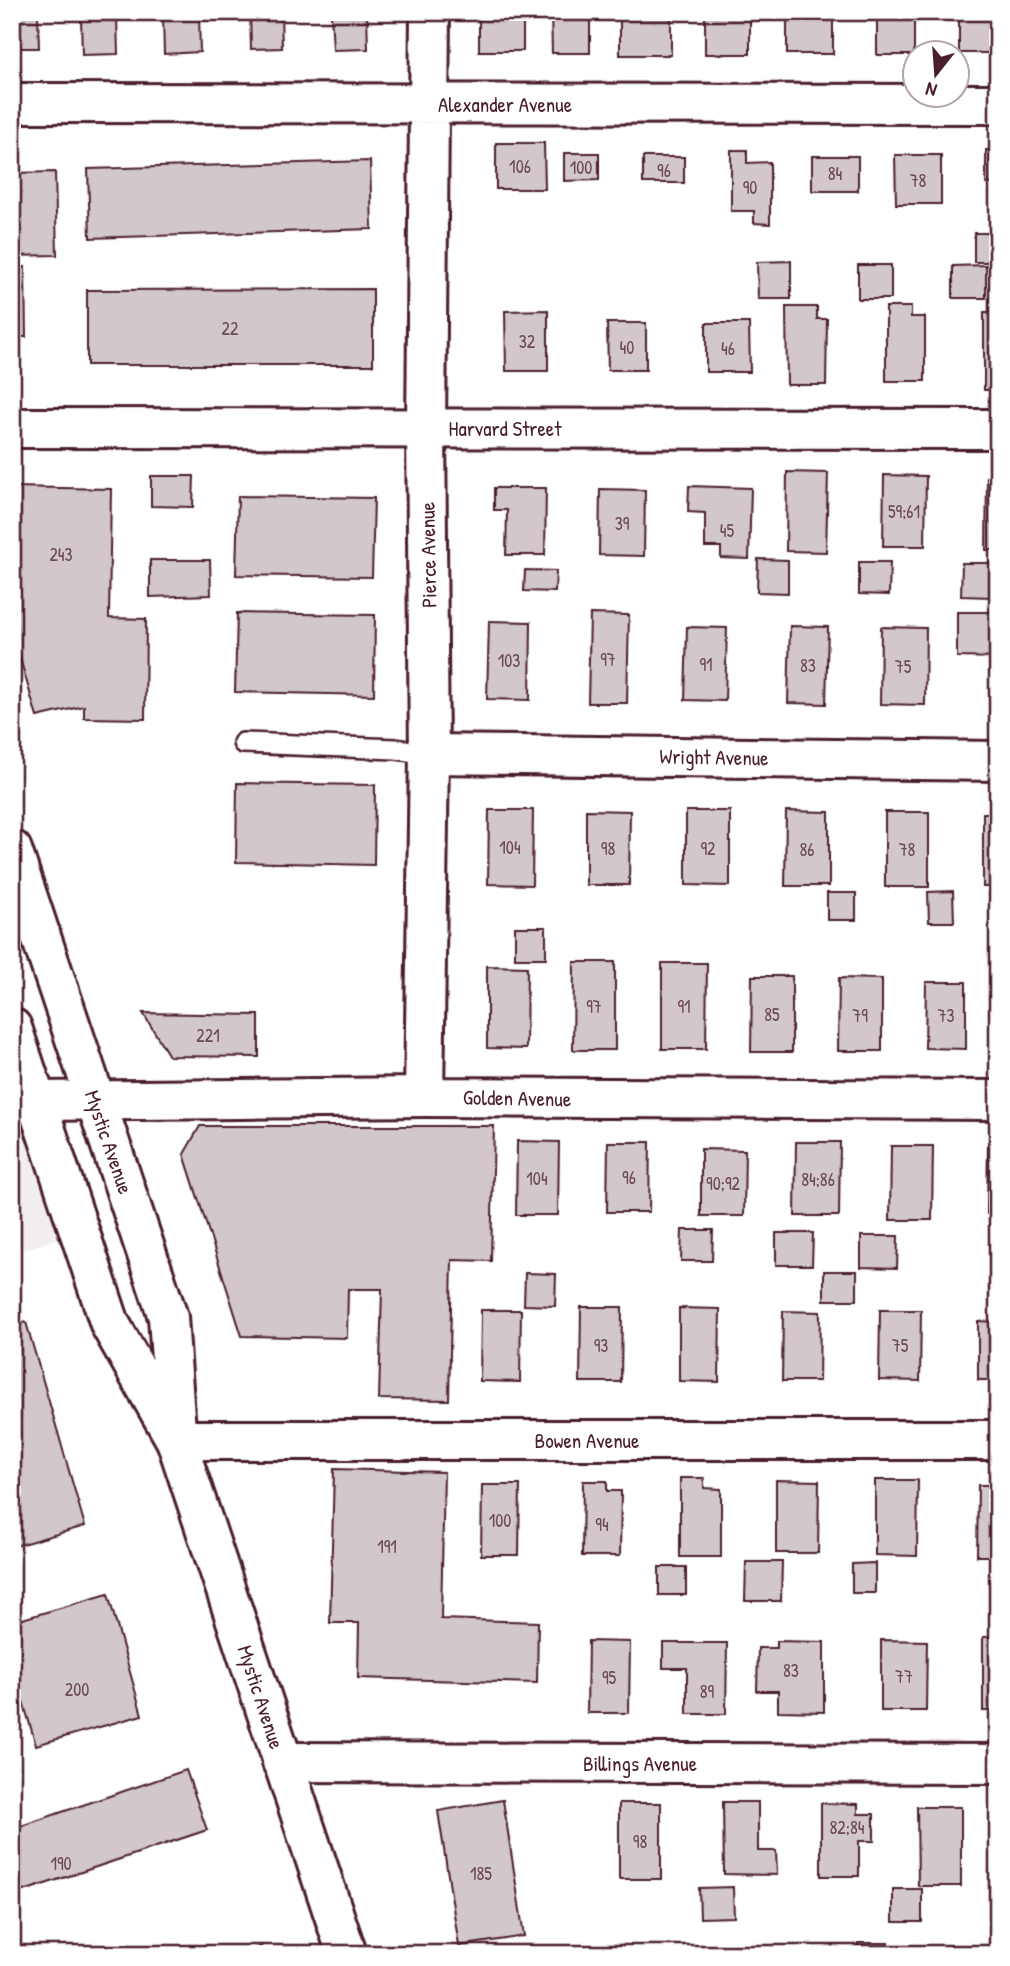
<svg xmlns="http://www.w3.org/2000/svg" width="1010" height="1966" font-family="'Patrick Hand',sans-serif">
	<rect width="100%" height="100%" fill="#fff"/>
	<filter id="ink" filterUnits="userSpaceOnUse"><feTurbulence type="fractalNoise" baseFrequency=".0143" numOctaves="2"/><feDisplacementMap in="SourceGraphic" scale="14" xChannelSelector="R" yChannelSelector="G"/><feConvolveMatrix kernelMatrix="1 2 1 2 8 2 1 2 1" color-interpolation-filters="sRGB"/></filter>
	<g filter="url(#ink)">
		<path fill="#f2eeef" d="M12,1081L65,1236L12,1254Z"/>
		<path fill="#d2c7cb" stroke="#4a1f2b" stroke-width="2" d="M250,12H281L282,48L251,49Z
			M551,12H590V53H552Z
			M787,12H833V54H787Z
			M877,12H914V55H877Z
			M959,12H998V53H959Z
			M38,13L39,48H12V14Z
			M367,13L368,49L333,50L331,14Z
			M199,14L200,52L164,54L163,15Z
			M705,14H750V54H705Z
			M117,17L118,54L82,55L81,18Z
			M620,18H671V55H620Z
			M479,19H523V51H479Z
			M496,143H544L545,189H496Z
			M731,150H747V163L770,162V224L754,223V211H731Z
			M986,150H998V183L986,184Z
			M564,153H599V180L564,181Z
			M895,155H941V204H896Z
			M812,156H858V191H812Z
			M643,157H684V183H643Z
			M370,161L372,229L90,238L88,169Z
			M55,172L57,255L12,256V173Z
			M974,233H998V262H974Z
			M791,261V299H758L757,262Z
			M858,265H891V299H858Z
			M986,265V298H953V266Z
			M12,267H25L26,337H12Z
			M373,289V365H87V290Z
			M786,307H817V319H827L826,385H787Z
			M886,307H911V317H925V381H886Z
			M548,310V371H506L505,311Z
			M984,312H998V390H984Z
			M607,323H646V370H608Z
			M706,323H749L750,372H706Z
			M787,472L828,473L826,552L786,551Z
			M884,475L926,476L925,546H883Z
			M151,476H194L193,507L151,506Z
			M987,477H998V550H986Z
			M689,486L751,488L749,559L721,558V547H705V513L688,512Z
			M12,487L111,489L109,618L146,619L145,719L84,718V706L37,717L12,631Z
			M494,488H546L545,555H506L507,510H494Z
			M600,489L645,490L644,556L599,555Z
			M238,496L374,498L372,577L236,575Z
			M758,559L788,560V593L757,592Z
			M150,560H210L211,595L150,597Z
			M859,562H890L889,595L859,594Z
			M962,563H992V597L961,596Z
			M525,570L556,571L555,592L524,591Z
			M957,612H998V658L957,657Z
			M237,613L375,615L374,695L235,692Z
			M590,614L629,615L627,703H588Z
			M489,621L531,622L530,700L487,699Z
			M790,626L828,627L826,704L788,703Z
			M687,627L727,628L725,701L685,700Z
			M881,627L926,628L925,705L880,704Z
			M237,783L375,785L374,865L236,862Z
			M489,810H533L532,885L488,884Z
			M586,810L630,811L629,885H586Z
			M686,811H730V886L686,885Z
			M786,811L829,812V886H785Z
			M885,812H929V887H885Z
			M983,813H998V887H983Z
			M953,891L954,922H929L928,892Z
			M827,893H856V920H827Z
			M515,927H546V958H515Z
			M993,928L998,929V959H992Z
			M574,962H615V1050H573Z
			M662,963H707L706,1049H662Z
			M487,966L527,967L526,1049L487,1048Z
			M752,976H792V1052H751Z
			M839,978L882,979V1051H838Z
			M926,982H966V1049L925,1048Z
			M143,1013L259,1015V1057L169,1056Z
			M200,1126H494L491,1261L452,1260L449,1400L379,1399L382,1289H348L347,1338L242,1336L184,1154Z
			M517,1141L559,1142L558,1215H516Z
			M608,1142H650L649,1212H607Z
			M796,1142H840L839,1216H795Z
			M988,1142H998V1214H987Z
			M891,1146H933L932,1220H890Z
			M701,1149L745,1150L744,1216H701Z
			M682,1230H713L712,1261H681Z
			M776,1233H813L812,1265H776Z
			M861,1236H898L897,1268L861,1267Z
			M824,1271H857V1300H824Z
			M525,1273L556,1274L555,1306L524,1305Z
			M581,1307H622L621,1382H580Z
			M679,1308L720,1309L719,1382L679,1381Z
			M481,1310H521L520,1382L480,1381Z
			M880,1310H921L920,1381L879,1380Z
			M783,1311L820,1312L819,1381H782Z
			M978,1321L998,1322V1380H978Z
			M26,1322L85,1526L12,1547V1326Z
			M334,1469L444,1472L441,1619L538,1622L537,1683L358,1678L359,1623H330Z
			M680,1478H704V1488L721,1489V1557H680Z
			M776,1480L819,1481L818,1553H776Z
			M875,1480H918L917,1556L875,1555Z
			M583,1481H607V1491H621L620,1556H582Z
			M482,1485H520L519,1555H481Z
			M978,1485H998V1556H977Z
			M746,1562H782L781,1601H745Z
			M875,1563V1593H852V1564Z
			M659,1567H686V1595H659Z
			M108,1594L142,1715L36,1745L12,1664V1622Z
			M983,1637H998V1711H983Z
			M881,1640L927,1641L926,1711H881Z
			M588,1641L630,1642L629,1713H587Z
			M777,1641L824,1642V1712L778,1711V1691H757L758,1648H777Z
			M663,1643H727L726,1714H687V1668H663Z
			M186,1770L207,1830L12,1895V1829Z
			M503,1800L524,1936L459,1946L438,1811Z
			M723,1802H758V1851H776L777,1875L724,1874Z
			M619,1803H661V1879H619Z
			M821,1803L858,1804V1814H874V1841H859V1876H821Z
			M917,1807H961V1886H918Z
			M733,1887L734,1917L700,1918L699,1888Z
			M893,1889H922V1922H893Z
			M858,1943H888V1954H858Z
			M261,1946L264,1954H239Z"/>
		<g fill="none" stroke-linecap="round" stroke-linejoin="round">
			<defs>
				<path id="service" d="M243,743L396,749L429,754"/>
				<path id="minor" d="M12,103L998,104
					M429,754L998,761
					M424,1097L429,754L426,428L430,12
					M37,1101L424,1097L998,1100
					M176,1440H998
					M282,1762L998,1764"/>
				<path id="secondary" d="M12,428L998,429
					M12,850L168,1317L176,1431
					M12,1028L110,1324L176,1440L347,1954"/>
			</defs>
			<use href="#service" stroke="#4a1f2b" stroke-width="24"/>
			<use href="#minor" stroke="#4a1f2b" stroke-width="44"/>
			<use href="#secondary" stroke="#4a1f2b" stroke-width="44"/>
			<use href="#service" stroke="#fff" stroke-width="19"/>
			<use href="#minor" stroke="#fff" stroke-width="38"/>
			<use href="#secondary" stroke="#fff" stroke-width="38"/>
		</g>
	</g>
	<g text-anchor="middle" dominant-baseline="central" stroke-width="7" stroke-linejoin="round" paint-order="stroke">
		<g font-size="18" fill="#6c4953">
			<text x="520" y="166">106</text>
			<text x="581" y="167">100</text>
			<text x="664" y="170">96</text>
			<text x="835" y="173">84</text>
			<text x="918" y="180">78</text>
			<text x="750" y="187">90</text>
			<text x="230" y="328">22</text>
			<text x="527" y="341">32</text>
			<text x="627" y="347">40</text>
			<text x="728" y="348">46</text>
			<text x="904" y="511">59;61</text>
			<text x="622" y="523">39</text>
			<text x="727" y="530">45</text>
			<text x="61" y="554">243</text>
			<text x="608" y="659">97</text>
			<text x="509" y="660">103</text>
			<text x="706" y="664">91</text>
			<text x="808" y="665">83</text>
			<text x="903" y="666">75</text>
			<text x="510" y="847">104</text>
			<text x="608" y="848">98</text>
			<text x="708" y="848">92</text>
			<text x="807" y="849">86</text>
			<text x="907" y="849">78</text>
			<text x="594" y="1006">97</text>
			<text x="684" y="1006">91</text>
			<text x="772" y="1014">85</text>
			<text x="860" y="1015">79</text>
			<text x="946" y="1015">73</text>
			<text x="208" y="1035">221</text>
			<text x="629" y="1177">96</text>
			<text x="537" y="1178">104</text>
			<text x="818" y="1179">84;86</text>
			<text x="723" y="1183">90;92</text>
			<text x="601" y="1345">93</text>
			<text x="900" y="1345">75</text>
			<text x="500" y="1520">100</text>
			<text x="602" y="1524">94</text>
			<text x="387" y="1546">191</text>
			<text x="791" y="1670">83</text>
			<text x="904" y="1676">77</text>
			<text x="609" y="1677">95</text>
			<text x="77" y="1689">200</text>
			<text x="707" y="1691">89</text>
			<text x="847" y="1827">82;84</text>
			<text x="640" y="1841">98</text>
			<text x="61" y="1863">190</text>
			<text x="481" y="1873">185</text>
		</g>
		<g font-size="21" fill="#4a1f2b" stroke="#fff">
			<text x="505" y="104">Alexander Avenue</text>
			<text x="505" y="428">Harvard Street</text>
			<text transform="translate(428 555) rotate(-91)">Pierce Avenue</text>
			<text transform="translate(714 757) rotate(1)">Wright Avenue</text>
			<text transform="translate(517 1098) rotate(1)">Golden Avenue</text>
			<text transform="translate(109 1142) rotate(71)">Mystic Avenue</text>
			<text x="587" y="1440">Bowen Avenue</text>
			<text transform="translate(261 1697) rotate(72)">Mystic Avenue</text>
			<text x="640" y="1763">Billings Avenue</text>
		</g>
	</g>
	<rect width="1010" height="1966" fill="none" stroke="#fff" stroke-width="42"/>
	<rect x="21" y="21" width="968" height="1924" fill="none" stroke="#4a1f2b" stroke-width="2.5" filter="url(#ink)"/>
	<g transform="translate(936 74) rotate(197)"><circle r="33" fill="#ffffff" stroke="#b7a5aa" stroke-width="2"/>
	<path d="M0-5L12 26L0 18L-12 26Z" fill="#4a1f2b"/>
	<text y="-10" font-size="19" font-weight="bold" text-anchor="middle" fill="#4a1f2b">N</text>
	</g>
</svg>
